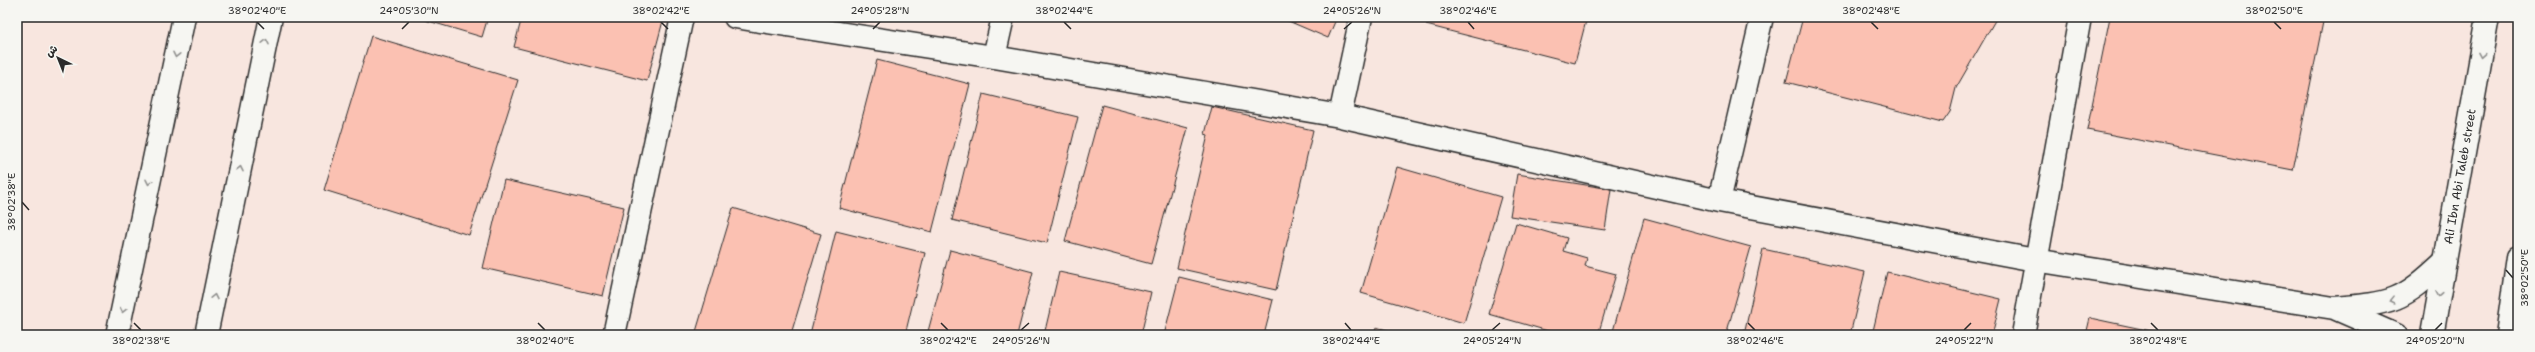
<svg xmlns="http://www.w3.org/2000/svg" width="2535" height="352" font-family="'Shantell Sans','Playpen Sans Arabic',sans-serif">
	<rect width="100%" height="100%" fill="#f8e6df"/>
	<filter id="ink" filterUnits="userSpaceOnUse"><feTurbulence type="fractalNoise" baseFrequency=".025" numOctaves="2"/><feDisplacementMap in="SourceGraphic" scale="8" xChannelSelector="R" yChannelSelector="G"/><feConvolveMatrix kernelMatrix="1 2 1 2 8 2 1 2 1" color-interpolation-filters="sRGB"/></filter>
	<g filter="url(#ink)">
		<path fill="#fbc1b2" stroke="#2b2b2b" d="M415,17H488L482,37Z
			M522,17H664L647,81L514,47Z
			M1279,17H1337L1328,38Z
			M1428,17H1587L1575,63L1426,25Z
			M1803,17H1997L1956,88L1950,112L1943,122L1786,82Z
			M2110,17H2324L2293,170L2087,130Z
			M371,36L518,80L469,235L324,190Z
			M877,60L970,84L932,232L839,208Z
			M983,94L1078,117L1047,243L952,220Z
			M1102,105L1188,128L1151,264L1065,241Z
			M1212,107L1313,130L1276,290L1177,268L1208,135L1205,134Z
			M1397,167L1501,197L1464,323L1361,293Z
			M1517,174L1611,189L1605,230L1510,216Z
			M504,180L624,207L603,296L483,268Z
			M733,208L821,234L791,334L794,335H695Z
			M1644,218L1751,247L1726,335H1612Z
			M1516,223L1567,238L1563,251L1587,258L1585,266L1616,274L1598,335H1562L1489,314Z
			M836,231L925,253L905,335H810Z
			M1763,249L1865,272L1850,335H1744Z
			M950,250L1033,272L1017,335H927Z
			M1059,272L1151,292L1141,335H1044Z
			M1887,272L2001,299L1992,335H1872Z
			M1179,277L1273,300L1264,335H1164Z
			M2090,318L2170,335H2086Z
			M1376,327L1405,335H1374Z"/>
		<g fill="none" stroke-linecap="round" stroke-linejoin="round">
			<defs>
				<path id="minor" d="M735,17L994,57L1340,116
					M1361,17L1340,116L1719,201L2035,260L2334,308
					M994,57L1003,17
					M1719,201L1762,17
					M117,335L184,17
					M206,335L271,17
					M614,335L682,17
					M2023,335L2080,17
					M2396,335L2334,308C2394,303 2401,302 2445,261"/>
				<g id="major">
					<path id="s1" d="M2432,335L2488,17"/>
					<path d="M2507,335L2518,257"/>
				</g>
			</defs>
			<use href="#minor" stroke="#2b2b2b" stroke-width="25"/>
			<use href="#major" stroke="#2b2b2b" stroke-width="25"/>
			<use href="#minor" stroke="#f6f6f2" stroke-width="22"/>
			<use href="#major" stroke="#f6f6f2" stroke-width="22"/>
		</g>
		<defs><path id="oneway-chevron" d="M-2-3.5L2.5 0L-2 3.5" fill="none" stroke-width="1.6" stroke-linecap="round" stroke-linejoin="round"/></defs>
		<g stroke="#90908e">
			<use href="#oneway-chevron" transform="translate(266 42) rotate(-78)"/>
			<use href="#oneway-chevron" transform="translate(176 55) rotate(102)"/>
			<use href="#oneway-chevron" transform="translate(2481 55) rotate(100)"/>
			<use href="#oneway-chevron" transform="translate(240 169) rotate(-78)"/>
			<use href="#oneway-chevron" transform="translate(149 182) rotate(102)"/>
			<use href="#oneway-chevron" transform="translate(2439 294) rotate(100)"/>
			<use href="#oneway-chevron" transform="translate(214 297) rotate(-78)"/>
			<use href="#oneway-chevron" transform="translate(2392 300) rotate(166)"/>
			<use href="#oneway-chevron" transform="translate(123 310) rotate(102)"/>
		</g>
	</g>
	<path fill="none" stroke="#2b2b2b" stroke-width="1.5" d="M257,22L264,29M661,22L668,29M1064,22L1071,29M1468,22L1474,29M1871,22L1878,29M2274,22L2281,29M402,29L409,22M873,29L880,22M1344,29L1352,22M22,202L29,210M2506,270L2513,278M134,323L141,330M538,323L545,330M941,323L948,330M1345,323L1351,330M1748,323L1755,330M2151,323L2158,330M1021,330L1029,323M1492,330L1500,323M1964,330L1971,323M2435,330L2442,323"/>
	<g text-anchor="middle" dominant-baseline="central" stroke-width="4" stroke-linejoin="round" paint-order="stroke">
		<g font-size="12" fill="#2b2b2b" stroke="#f6f6f2">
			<text stroke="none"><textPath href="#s1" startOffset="161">Ali Ibn Abi Taleb street</textPath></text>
		</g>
	</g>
	<rect width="2535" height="352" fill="none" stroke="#f6f6f2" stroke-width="44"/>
	<g transform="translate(58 58) rotate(317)" stroke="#f6f6f2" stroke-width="3" paint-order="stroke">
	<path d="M0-3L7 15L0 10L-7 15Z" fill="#2b2b2b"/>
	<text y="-6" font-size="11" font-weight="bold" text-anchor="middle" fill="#2b2b2b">ش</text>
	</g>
	<rect x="22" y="22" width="2491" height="308" fill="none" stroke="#2b2b2b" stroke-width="1.5"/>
	<g font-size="10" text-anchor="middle" fill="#2b2b2b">
		<text x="257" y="14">38°02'40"E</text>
		<text x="409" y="14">24°05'30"N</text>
		<text x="661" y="14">38°02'42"E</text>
		<text x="880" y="14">24°05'28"N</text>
		<text x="1064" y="14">38°02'44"E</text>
		<text x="1352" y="14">24°05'26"N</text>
		<text x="1468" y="14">38°02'46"E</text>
		<text x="1871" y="14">38°02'48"E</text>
		<text x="2274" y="14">38°02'50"E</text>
		<text transform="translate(11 202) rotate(-90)" y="4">38°02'38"E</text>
		<text transform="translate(2524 278) rotate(-90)" y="4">38°02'50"E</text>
		<text x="141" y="344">38°02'38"E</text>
		<text x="545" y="344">38°02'40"E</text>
		<text x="948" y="344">38°02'42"E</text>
		<text x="1021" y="344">24°05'26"N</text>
		<text x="1351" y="344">38°02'44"E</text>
		<text x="1492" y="344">24°05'24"N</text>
		<text x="1755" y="344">38°02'46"E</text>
		<text x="1964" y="344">24°05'22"N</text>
		<text x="2158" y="344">38°02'48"E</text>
		<text x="2435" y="344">24°05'20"N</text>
	</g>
</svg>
